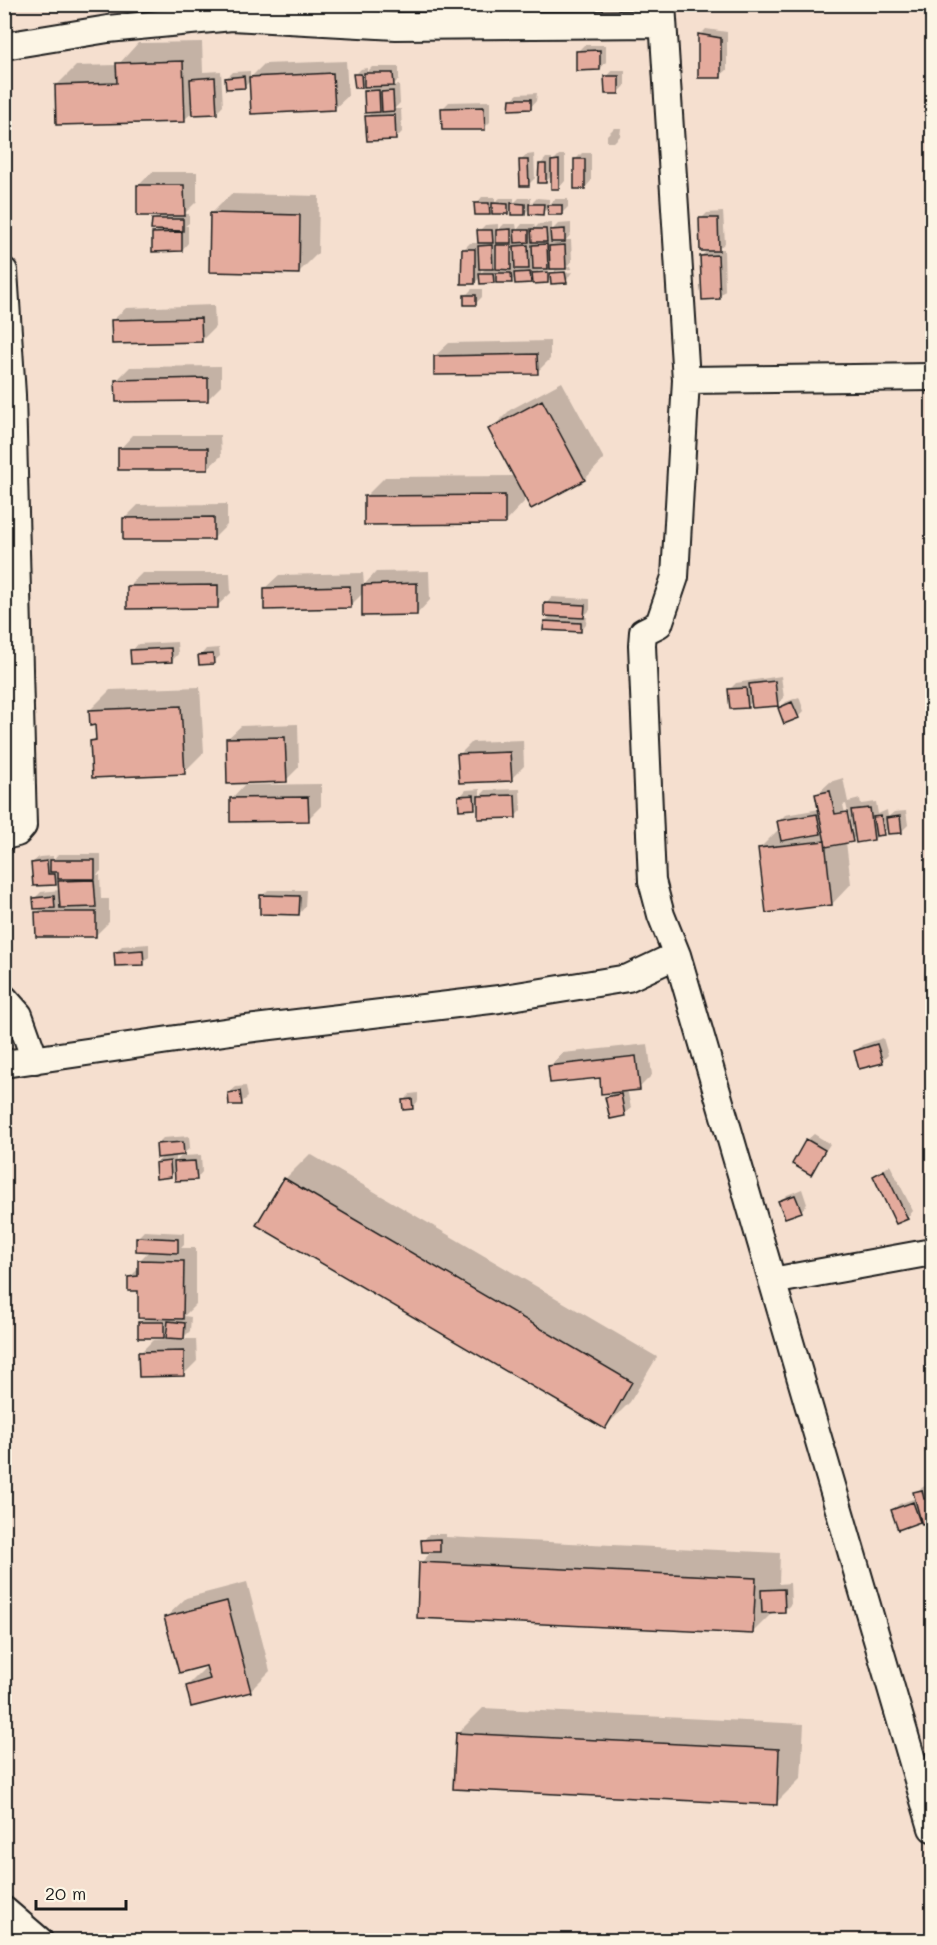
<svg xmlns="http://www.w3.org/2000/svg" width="937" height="1945" font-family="Mali,sans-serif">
	<rect width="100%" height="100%" fill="#f5dfcf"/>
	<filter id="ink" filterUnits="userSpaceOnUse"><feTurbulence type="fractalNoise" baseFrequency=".0167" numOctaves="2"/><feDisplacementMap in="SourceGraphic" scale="12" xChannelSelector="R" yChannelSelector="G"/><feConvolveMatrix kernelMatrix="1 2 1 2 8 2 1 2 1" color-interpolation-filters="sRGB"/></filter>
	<g filter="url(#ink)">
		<path fill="#0003" fill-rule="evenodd" d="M188,4H223L220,8L188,9Z
			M706,29L727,32V70L720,76L700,35Z
			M202,42L203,72L221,71L223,106L217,112L194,111L184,120L56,86L76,66L118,65L138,43Z
			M584,45H606V62L600,69L577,52Z
			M346,61L348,96L334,109L251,80L244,87L227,78L233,72L250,71V78L264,64Z
			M372,67H399V79L392,86L399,85L400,103L394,109H401L402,132L396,138L367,117L373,111L366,92L372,85L366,81L361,86L355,75L361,69L367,68V72Z
			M612,70H625V86L619,92L606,77Z
			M537,93L536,101L530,108L511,100L518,94Z
			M490,101V122L484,128L443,108L449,102Z
			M614,128H621L620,136L614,142H607V135Z
			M582,153H591V181L585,188L575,160Z
			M534,154L535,178L529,184L520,161L527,155Z
			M559,155H565V181L559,188L553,174L546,182L540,165L546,158H552V162Z
			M152,172H197V201L184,214H189V223L185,226H188V243L182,250L154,234L159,229L153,220L159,214L138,186Z
			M231,194L319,196L318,253L299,272L211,214Z
			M482,197H495V202L500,198H514V203L519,198H531V204L537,198L549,199V205L555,199H568V207L561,214L549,207L542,213L531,207L524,214L513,208L508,213L494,209L489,213L476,204Z
			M723,212L725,243L718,249H724L725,291L719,297L701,256L708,250L701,219L707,213Z
			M552,223V230L558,224L571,223V234L566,240H571L572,261L566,267L571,266L572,269L556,271V274L572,272L566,281L552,277L547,282L534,277L530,281L516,277L511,281L498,277L493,281L481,277L474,283L463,250L470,243H480L479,231L485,225L498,224V230L504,224H516L517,230L522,224H534L535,228L539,224ZM481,267H487L481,273ZM555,270V273L538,274V271Z
			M472,289H482V297L475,304L465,296Z
			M214,305L215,327L202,340L112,321L126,308Z
			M550,341V359L537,372L435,356L449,343Z
			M221,366V386L208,399L117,380L130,367Z
			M562,382L604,459L585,479L532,507L524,492V502L505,522L365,497L385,477L515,476L490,430L510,410Z
			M133,435H220L221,456L207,469L120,449Z
			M227,504V525L214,538L124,519L138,505Z
			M429,571L430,600L417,614L363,593L350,606L265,588L279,575L363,573L364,585L376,572Z
			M142,573H230L231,593L217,606L128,587Z
			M552,597L590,599V610L583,617H587L586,624L580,631L545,621L552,615L546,604Z
			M177,642L178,654L172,661L132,651L138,644Z
			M219,648L220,656L213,662L200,656L206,649Z
			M781,676L784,698L777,704L753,701L747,706L729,690L736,683Z
			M200,687L204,752L184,772L92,741L97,736V724L90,710L110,690Z
			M799,697L804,711L798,717L780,708L786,702Z
			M9,717L10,733L4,738V718Z
			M298,724L299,767L286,780L227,739L241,726Z
			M523,740L524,766L511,779L459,755L472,742Z
			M843,778L848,802L860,799L861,804L876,802L878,814L887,810L888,817L894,812L906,811L908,825L902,831L889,828L874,839L857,836L846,842L851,884L832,904L760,848L780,828L779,821L785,815L820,809L816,795L830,782ZM846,804L853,833H850L843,805Z
			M321,784V806L308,819L231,799L244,785Z
			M480,789V796L486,790L520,789L521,810L515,817L479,802L474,808L460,797L466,790Z
			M58,854H101V871L97,875H100L101,899H109V922L96,935L37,913L43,907L35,898L41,892L60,890V879L55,883L32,863L39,857L53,856V860Z
			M268,890H306L305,907L299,914L262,896Z
			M149,944V957L143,964L116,952L122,946Z
			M883,1038L888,1055L882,1061L856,1051L862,1045Z
			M648,1044L652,1075L639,1088L627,1089L631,1108L624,1114L607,1097L613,1091L601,1076L550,1066L563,1053Z
			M246,1086L248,1097L241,1103L229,1093L236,1087Z
			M418,1093V1101L412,1108L404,1100L410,1094Z
			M814,1134L830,1144L811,1173L807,1140Z
			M189,1136L190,1148L183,1154L176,1155V1161L182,1156L201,1155L202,1172L196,1179L176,1171L170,1176L156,1163L164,1156L157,1144L163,1138Z
			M310,1154L657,1357L630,1402L605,1427L285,1179Z
			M890,1165L913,1211L907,1218L875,1176Z
			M802,1189L807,1204L801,1211L780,1201L787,1195Z
			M144,1231L184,1233V1245L181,1248H196V1304L184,1316L191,1317L190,1331L182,1339H196L197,1361L184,1374L140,1353L153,1340L168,1339V1331L163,1337L139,1323L145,1317L139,1290L130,1277L139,1268V1261L150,1250L138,1237Z
			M928,1484L932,1493V1520L923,1523L922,1518L919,1521L892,1510L899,1504L916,1498L915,1492Z
			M429,1534H446V1537L780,1553L779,1584L790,1583L791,1604L784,1611H774L753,1632L421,1563L433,1550L423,1541Z
			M247,1582L270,1671L250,1691L187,1686L210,1663L166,1617L186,1598Z
			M483,1708L804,1724L801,1778L776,1803L457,1734Z"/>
		<path fill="#e4ab9d" stroke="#1c1c1c" stroke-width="1.5" d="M698,34L721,38V78H698Z
			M600,50V70L576,71V51Z
			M183,61L185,122L56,125L55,85L117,83L116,63Z
			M333,73L335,110L251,114L249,77Z
			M364,73H393L394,86L364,87Z
			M353,74H361L362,88H355Z
			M244,76L245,88L226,89L225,78Z
			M604,76H619V94H605Z
			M215,77L217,114L192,115L190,79Z
			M379,90L380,112L365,113L364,91Z
			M393,91L394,111L382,112L381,92Z
			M510,99H531V109L509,110Z
			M484,107L485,130H442L441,108Z
			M395,115L396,140L367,141L365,116Z
			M574,159H585V189H574Z
			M519,160H528L529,186H520Z
			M559,160V189H551V161Z
			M539,164H546V183H538Z
			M137,185H184L185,216H137Z
			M474,203H489L490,215H475Z
			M492,203L508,204V214H492Z
			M511,203L525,204V215H511Z
			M529,204H544L543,215L529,214Z
			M547,205H562V215H548Z
			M210,213L300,215L299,274L209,272Z
			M699,218H718L719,251H700Z
			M152,219H183V231L151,230Z
			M511,229V243H496V230Z
			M531,229H546L547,242H532Z
			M565,229V242H551L550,230Z
			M477,230H492L493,243H478Z
			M514,230H529V242L515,243Z
			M182,232V251L152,252V233Z
			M547,244L548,269H533L532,245Z
			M492,245L493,269H479L478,246Z
			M496,245H511V270L496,269Z
			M528,245L529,269H515L514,246Z
			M565,245L566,269H550L549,246Z
			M462,249H475V284H461Z
			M718,255L720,299L702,300L700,256Z
			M530,272L531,283L515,284L514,273Z
			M548,272V283L533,284L532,273Z
			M565,272L567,283L551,284L550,273Z
			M479,273H493L494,283L480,284Z
			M496,273H511L512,283H496Z
			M464,295H476V305H464Z
			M201,318L202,342L112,344L111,320Z
			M537,354L538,374L434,375V356Z
			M208,378V401L116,402L115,380Z
			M542,400L585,480L531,509L488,429Z
			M118,448H208V470H118Z
			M505,495V524L364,525V496Z
			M214,517V540H123V518Z
			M417,583V615L362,616V585Z
			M218,585V608L127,609V586Z
			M350,586L351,608L264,610V588Z
			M544,603L585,605L584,618L544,616Z
			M544,621L581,623V632L543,630Z
			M171,648L172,662L131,664L130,650Z
			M213,654L214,664L199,665L198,655Z
			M775,681L778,706L752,708L749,684Z
			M746,688L748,708L730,709L728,689Z
			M792,702L799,718L784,724L778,708Z
			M181,706L185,774L92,778L90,741L96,740L95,725L90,726L89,710Z
			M285,737L287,782L227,784L226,738Z
			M510,752L512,781L459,783L457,754Z
			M830,791L835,814L847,812L853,842L826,847L815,794Z
			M474,795L475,809L459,810L458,796Z
			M515,795L516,818L478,819V796Z
			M308,797L309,821L230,822V798Z
			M870,808L874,840L856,843L851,810Z
			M817,814L821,834L781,841L777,821Z
			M881,816L884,835L876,836L873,817Z
			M900,816L902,833L888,834L886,818Z
			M825,841L832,905L766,913L758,848Z
			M50,860H95V879H58V872H50Z
			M47,861L48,874H55L56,885L33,886L31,863Z
			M94,880L96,907L60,908L58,881Z
			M260,895L300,896L299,915L260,914Z
			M54,896L55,908L34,909L33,898Z
			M35,912H96V937H36Z
			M143,950L144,965L115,966L114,952Z
			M877,1044L883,1063L859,1069L854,1051Z
			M636,1056L640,1090L601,1094L600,1078L550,1083L548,1066Z
			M240,1091L242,1105H229L228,1093Z
			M621,1094L625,1116L610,1119L605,1097Z
			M412,1099L413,1109L403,1110L402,1100Z
			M806,1139L825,1150L811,1175L792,1164Z
			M183,1142L184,1155L157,1158L156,1144Z
			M170,1161L171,1177L156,1179L155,1163Z
			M195,1161L197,1180L175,1181L174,1162Z
			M884,1170L908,1219L896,1224L873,1176Z
			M284,1178L632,1382L605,1429L256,1225Z
			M795,1195L802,1212L785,1218L778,1201Z
			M136,1237L178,1239V1253L136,1251Z
			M138,1260L184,1261L183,1319L138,1318V1291H128V1277L138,1276Z
			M168,1321L185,1323L184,1339L166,1338Z
			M138,1322H164V1338H138Z
			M184,1351V1376L139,1377L138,1352Z
			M922,1490L924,1499L932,1498V1522L922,1525L913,1492Z
			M913,1502L920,1522L898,1530L891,1510Z
			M440,1539V1552H422L421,1540Z
			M419,1562L756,1578L753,1634L417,1618Z
			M784,1589L785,1612L762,1613L761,1590Z
			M227,1601L251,1692L191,1707L186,1686L210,1679L206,1666L179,1673L164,1617Z
			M456,1733L779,1749L777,1805L453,1789Z"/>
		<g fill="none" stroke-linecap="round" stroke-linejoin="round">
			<defs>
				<path id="street" d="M662,4L686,380L675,577L659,624L643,632L642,645L652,881L661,915L677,955L932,1828
					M4,46L108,29L232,17L396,26L663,24
					M4,271L12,395L23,826L17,833L4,836
					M686,380L932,377
					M4,998L19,1015L35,1060
					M4,1064L238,1030L499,999L628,978L677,955
					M772,1281L932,1252
					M4,1910L39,1940"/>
			</defs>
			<use href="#street" stroke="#1c1c1c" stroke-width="30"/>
			<use href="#street" stroke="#fcf5e5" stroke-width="26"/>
		</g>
	</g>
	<rect width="937" height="1945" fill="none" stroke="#fcf5e5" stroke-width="24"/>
	<rect x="12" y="12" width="913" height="1921" fill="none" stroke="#1c1c1c" stroke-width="2" filter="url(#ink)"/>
	<path d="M36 1900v9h90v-9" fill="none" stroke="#1c1c1c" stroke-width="3"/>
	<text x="45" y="1900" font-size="18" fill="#1c1c1c" stroke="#fcf5e5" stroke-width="4.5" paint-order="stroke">20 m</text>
</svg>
